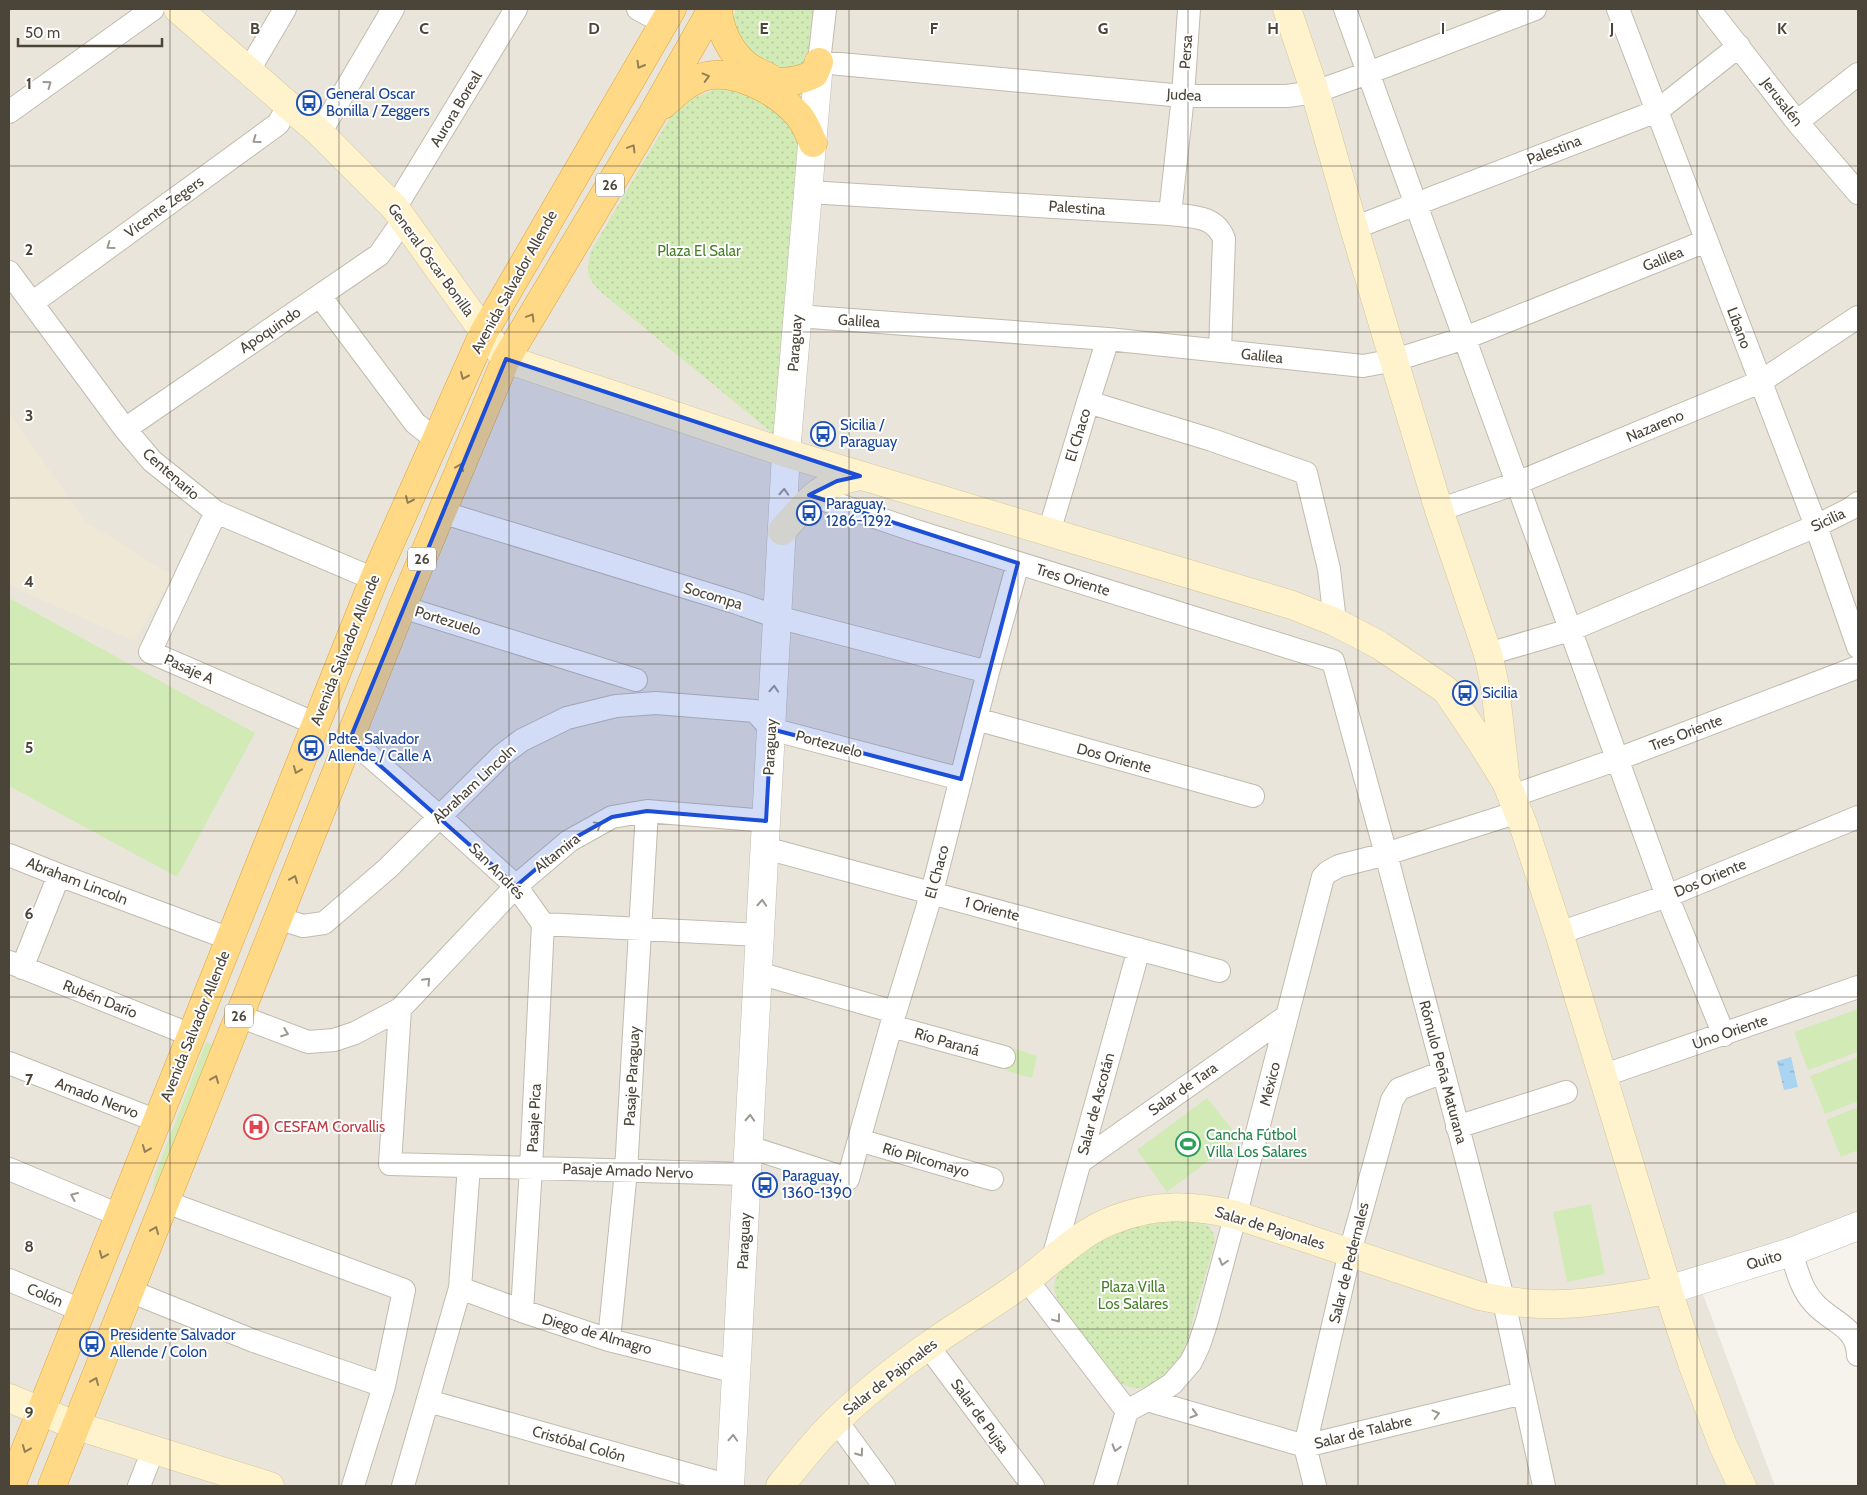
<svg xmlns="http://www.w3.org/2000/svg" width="1867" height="1495" font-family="Cabin,sans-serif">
	<defs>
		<pattern id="park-dots" width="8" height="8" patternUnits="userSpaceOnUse" patternTransform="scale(1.25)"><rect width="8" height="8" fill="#d2eab5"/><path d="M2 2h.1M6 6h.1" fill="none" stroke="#b6ca9c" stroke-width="1.8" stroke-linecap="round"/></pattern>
		<pattern id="water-ripples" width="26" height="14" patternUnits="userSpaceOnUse" patternTransform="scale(1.25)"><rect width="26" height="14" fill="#a9d4f2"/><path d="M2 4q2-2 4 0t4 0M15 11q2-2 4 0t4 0" fill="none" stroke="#8caec5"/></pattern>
	</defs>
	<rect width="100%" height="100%" fill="#f6f3ec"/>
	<path fill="#eae5da" d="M9,9H1858V1232L1701,1289L1775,1486H9Z"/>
	<path fill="#efe8d6" d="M9,413L86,522L173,576L134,641L9,585Z"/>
	<path fill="#d2eab5" d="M9,598L255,733L177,877L9,786Z
		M1858,1009V1052L1808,1070L1794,1032Z
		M206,1042L214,1045L162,1177L152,1191L156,1173Z
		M1013,1048L1037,1056L1032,1078L1007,1071Z
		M1858,1057V1101L1825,1114L1810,1076Z
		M1207,1098L1239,1138L1167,1192L1137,1150Z
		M1858,1107V1150L1841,1157L1826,1120Z
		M1591,1204L1605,1274L1567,1282L1553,1212Z"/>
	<path fill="url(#park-dots)" d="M736,9H819L811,65L789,73L755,60L732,22Z
		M718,89L737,90L776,107L797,136L802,156L776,436L602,293C586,278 586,271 591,251L671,116C687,99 696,96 718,89Z
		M1184,1220C1200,1222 1213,1222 1215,1241C1208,1265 1201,1290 1194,1314C1191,1328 1188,1342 1182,1354C1169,1380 1142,1401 1115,1379C1103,1365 1054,1303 1054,1288C1053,1257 1125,1229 1150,1223C1161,1221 1173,1220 1184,1220Z"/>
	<path fill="url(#water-ripples)" d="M1791,1057L1798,1087L1784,1090L1777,1061Z"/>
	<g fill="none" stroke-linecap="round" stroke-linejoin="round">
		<defs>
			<path id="minor" d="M638,9L664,23
				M825,9L819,62L1183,96H1287L1315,92L1368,73L1535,9
				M1345,9L1667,896L1724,1035
				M1618,9L1816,526L1858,647
				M1709,9L1797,122L1858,193
				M249,70L285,9
				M9,112L153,9
				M1797,122L1858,74
				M320,133L393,9
				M808,192L1170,214C1192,217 1215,215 1224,239L1220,351
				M395,208L516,9
				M1170,214L1183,96L1189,9
				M1354,228L1657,111L1739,46
				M9,272L125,429L152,461L216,512L374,579
				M320,296L415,423L435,439
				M32,303L278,124L289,105
				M797,316L1108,339L1363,366L1395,360L1465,338L1706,241
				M1088,402L1212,440L1306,473L1329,569L1335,622
				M125,429L379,255L404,219
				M813,496L916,531L1333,661L1386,854L1504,1302L1544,1486
				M1439,510L1517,483L1760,382L1858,317
				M216,512L150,652L316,724
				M441,512L737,603L777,617L988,672
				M1049,532L1088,402L1108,339
				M402,607L636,680
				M1488,654L1570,630L1816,526L1850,509L1858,503
				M976,719L1253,796
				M350,739L439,816L516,886L543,924L760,935
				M1512,796L1618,759L1858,667
				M765,848L1219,971
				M9,855L59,875L230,939
				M279,917L287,921L303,926L324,923L388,868L502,755L522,740L567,718L616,706L656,703L755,711L771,729L961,779
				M1559,933L1667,896L1858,817
				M9,962L191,1035
				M22,968L59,875
				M758,973L895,1012
				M400,1009L390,1164L747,1174
				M239,1016L308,1042L334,1040L355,1033L400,1009L516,886L569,841L612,817L647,811L766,821
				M891,1026L1004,1057
				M9,1063L157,1121
				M1602,1076L1858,987
				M1457,1127L1566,1092
				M859,1140L992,1179
				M749,1147L848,1179L891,1026L932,892L988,672L1018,563
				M1080,1162L1287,1016
				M9,1169L119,1215
				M166,1202L404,1290L384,1386L353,1486
				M1791,1252C1797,1270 1801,1290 1815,1304C1831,1322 1857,1326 1858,1355
				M1053,1258L1139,949
				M9,1280L81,1310
				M1027,1280L1127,1411
				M460,1288L522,1311L609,1340L737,1372
				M130,1291L254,1341L384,1386
				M522,1311L531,1168L543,924
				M609,1340L626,1171L647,811
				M928,1346L1033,1486
				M1147,1400L1305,1446L1523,1393
				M428,1401L730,1486
				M836,1420L884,1486
				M139,1486L153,1450
				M403,1486L460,1288L469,1166
				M1105,1486L1127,1411L1147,1400L1172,1384L1191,1362L1199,1345L1207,1321L1238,1206L1323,877L1328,872L1339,866L1386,854L1518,812
				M1315,1486L1305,1446L1350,1252L1392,1100L1399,1089L1443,1072"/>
			<path id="tertiary" d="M1668,1290L1791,1252L1858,1226
				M730,1486L786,453L819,62"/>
			<path id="secondary" d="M178,9L320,133L395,208L484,332L506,359L786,453L1292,605L1335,622L1360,635L1379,645L1446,690L1483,745L1506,782L1523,824L1559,933L1668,1290L1692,1363L1722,1443L1742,1486
				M1287,9L1315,92L1354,228L1439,510L1488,654L1495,686L1505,773
				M782,531C807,502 820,483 860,476
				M9,1398L77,1426L270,1486
				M780,1486C798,1464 816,1440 837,1420C865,1393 897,1368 928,1346C957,1325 988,1308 1017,1287C1049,1265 1076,1234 1113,1220C1155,1203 1192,1205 1236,1215L1480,1296C1550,1312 1598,1302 1668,1290"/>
			<path id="trunk" d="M718,9C719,30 731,54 749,67C755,71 763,74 770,78
				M777,82C792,82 801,80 814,74L819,62
				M663,105C674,95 685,84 700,78C732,66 778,91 799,116C805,123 809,134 813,143
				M11,1486L374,579L484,332L672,9
				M52,1486L402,607L506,359L652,115L712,9"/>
		</defs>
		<use href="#minor" stroke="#c2bbae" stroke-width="24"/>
		<use href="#tertiary" stroke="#c2bbae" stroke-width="29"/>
		<use href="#secondary" stroke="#d6c79b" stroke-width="29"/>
		<use href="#trunk" stroke="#e0a43c" stroke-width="29"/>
		<use href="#minor" stroke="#fff" stroke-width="22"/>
		<use href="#tertiary" stroke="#fff" stroke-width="28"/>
		<use href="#secondary" stroke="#fff3cd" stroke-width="28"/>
		<use href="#trunk" stroke="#ffd985" stroke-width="28"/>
	</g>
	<defs><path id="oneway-chevron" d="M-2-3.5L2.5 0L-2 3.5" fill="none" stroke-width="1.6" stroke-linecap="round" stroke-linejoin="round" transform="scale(1.25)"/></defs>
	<g stroke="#938057">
		<use href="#oneway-chevron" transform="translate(640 65) rotate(120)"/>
		<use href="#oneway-chevron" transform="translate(706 77) rotate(-15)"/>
		<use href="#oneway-chevron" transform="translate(632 148) rotate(-59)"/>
		<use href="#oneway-chevron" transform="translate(531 317) rotate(-59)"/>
		<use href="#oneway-chevron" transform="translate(464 376) rotate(114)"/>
		<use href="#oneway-chevron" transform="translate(460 467) rotate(-67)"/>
		<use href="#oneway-chevron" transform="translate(409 500) rotate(114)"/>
		<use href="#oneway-chevron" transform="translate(297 770) rotate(112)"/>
		<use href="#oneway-chevron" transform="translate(294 879) rotate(-68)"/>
		<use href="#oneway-chevron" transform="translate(215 1079) rotate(-68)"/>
		<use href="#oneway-chevron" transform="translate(146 1149) rotate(112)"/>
		<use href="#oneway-chevron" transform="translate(155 1230) rotate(-68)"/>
		<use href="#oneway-chevron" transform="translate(103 1255) rotate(112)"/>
		<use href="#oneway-chevron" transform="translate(95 1381) rotate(-68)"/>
		<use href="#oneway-chevron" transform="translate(26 1449) rotate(112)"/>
	</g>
	<g stroke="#9c9892">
		<use href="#oneway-chevron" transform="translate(48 84) rotate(-36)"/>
		<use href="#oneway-chevron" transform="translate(256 140) rotate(144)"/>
		<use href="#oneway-chevron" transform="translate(110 246) rotate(144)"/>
		<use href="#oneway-chevron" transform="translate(784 492) rotate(-87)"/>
		<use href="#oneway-chevron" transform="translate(774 689) rotate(-87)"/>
		<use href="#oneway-chevron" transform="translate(598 825) rotate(-29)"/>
		<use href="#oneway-chevron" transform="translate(762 903) rotate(-87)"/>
		<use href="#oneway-chevron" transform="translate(427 981) rotate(-47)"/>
		<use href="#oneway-chevron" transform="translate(285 1033) rotate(21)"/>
		<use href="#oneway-chevron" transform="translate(750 1118) rotate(-87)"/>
		<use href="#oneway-chevron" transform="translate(74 1196) rotate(-157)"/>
		<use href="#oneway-chevron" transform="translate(1223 1262) rotate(105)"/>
		<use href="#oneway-chevron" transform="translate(1057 1319) rotate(53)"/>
		<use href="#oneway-chevron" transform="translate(1194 1414) rotate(16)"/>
		<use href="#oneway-chevron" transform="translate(1436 1414) rotate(-14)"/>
		<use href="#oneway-chevron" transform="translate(733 1438) rotate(-87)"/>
		<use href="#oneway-chevron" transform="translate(1116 1448) rotate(106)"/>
		<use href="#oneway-chevron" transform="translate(860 1453) rotate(54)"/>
	</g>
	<path fill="#1d4ed8" fill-opacity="0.2" stroke="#1d4ed8" stroke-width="4" stroke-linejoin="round" d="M506,359L860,476L837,481L809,495L1018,563L961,779L771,729L766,821L647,811L612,817L569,841L516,886L350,739Z"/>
	<path fill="none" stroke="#4b4439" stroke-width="1" stroke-opacity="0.55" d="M170,9V1486M339,9V1486M509,9V1486M679,9V1486M849,9V1486M1018,9V1486M1188,9V1486M1358,9V1486M1528,9V1486M1697,9V1486M9,166H1858M9,332H1858M9,498H1858M9,664H1858M9,831H1858M9,997H1858M9,1163H1858M9,1329H1858"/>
	<defs>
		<symbol id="bus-ring" viewBox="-11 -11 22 22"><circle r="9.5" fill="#fff" stroke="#1a4fb4" stroke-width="1.5"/><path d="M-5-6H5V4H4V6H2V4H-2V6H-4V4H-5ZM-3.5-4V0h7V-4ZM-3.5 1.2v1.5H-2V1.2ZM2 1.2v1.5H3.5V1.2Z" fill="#1a4fb4"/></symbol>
		<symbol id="hospital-ring" viewBox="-11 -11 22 22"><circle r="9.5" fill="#fff" stroke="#e0444e" stroke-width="1.5"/><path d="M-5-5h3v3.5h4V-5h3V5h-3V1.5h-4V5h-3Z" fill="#e0444e"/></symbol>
		<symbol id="stadium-ring" viewBox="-11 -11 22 22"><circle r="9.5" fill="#fff" stroke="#2e9e5b" stroke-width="1.5"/><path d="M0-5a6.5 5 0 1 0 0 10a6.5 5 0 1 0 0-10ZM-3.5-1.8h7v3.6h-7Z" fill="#2e9e5b"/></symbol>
	</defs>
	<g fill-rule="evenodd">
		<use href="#bus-ring" x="295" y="89" width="28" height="28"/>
		<use href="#bus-ring" x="809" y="420" width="28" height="28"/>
		<use href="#bus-ring" x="795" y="499" width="28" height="28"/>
		<use href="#bus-ring" x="1451" y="679" width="28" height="28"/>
		<use href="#bus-ring" x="297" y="734" width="28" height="28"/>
		<use href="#hospital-ring" x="242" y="1113" width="28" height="28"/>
		<use href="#stadium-ring" x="1174" y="1130" width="28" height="28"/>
		<use href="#bus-ring" x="751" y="1171" width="28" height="28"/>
		<use href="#bus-ring" x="78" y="1330" width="28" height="28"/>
	</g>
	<g text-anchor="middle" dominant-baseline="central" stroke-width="4" stroke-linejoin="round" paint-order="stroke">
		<g fill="#fff" stroke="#817c74" stroke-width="1">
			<rect x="596" y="173.5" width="28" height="23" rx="4"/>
			<rect x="408" y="547.5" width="28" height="23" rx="4"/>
			<rect x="225" y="1004.5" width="28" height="23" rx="4"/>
		</g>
		<g font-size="14" font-weight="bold" fill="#4b4439">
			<text x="610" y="185">26</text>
			<text x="422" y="559">26</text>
			<text x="239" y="1016">26</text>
		</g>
		<g font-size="15" fill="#4b4439" stroke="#fff">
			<text transform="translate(1186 52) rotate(-86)">Persa</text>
			<text transform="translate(1184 95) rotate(3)">Judea</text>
			<text transform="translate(1782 102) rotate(52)">Jerusalén</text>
			<text transform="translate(456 109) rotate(-59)">Aurora Boreal</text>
			<text transform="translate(1554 150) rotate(-21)">Palestina</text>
			<text transform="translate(164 207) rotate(-36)">Vicente Zegers</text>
			<text transform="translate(1077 208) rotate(4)">Palestina</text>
			<text transform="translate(1663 259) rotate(-22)">Galilea</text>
			<text transform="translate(431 260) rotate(54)">General Óscar Bonilla</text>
			<text transform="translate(514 282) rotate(-61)">Avenida Salvador Allende</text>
			<text transform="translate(859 321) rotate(4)">Galilea</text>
			<text transform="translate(1739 328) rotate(69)">Líbano</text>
			<text transform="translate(270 330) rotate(-34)">Apoquindo</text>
			<text transform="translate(795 343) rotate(-86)">Paraguay</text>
			<text transform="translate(1262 356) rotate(6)">Galilea</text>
			<text transform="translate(1655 426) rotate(-23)">Nazareno</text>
			<text transform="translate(1078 435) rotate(-73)">El Chaco</text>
			<text transform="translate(171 474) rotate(41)">Centenario</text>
			<text transform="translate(1828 520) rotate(-25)">Sicilia</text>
			<text transform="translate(1073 580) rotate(17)">Tres Oriente</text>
			<text transform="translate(713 596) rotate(17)">Socompa</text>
			<text transform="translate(448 621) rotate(17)">Portezuelo</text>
			<text transform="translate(345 650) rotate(-68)">Avenida Salvador Allende</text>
			<text transform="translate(189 669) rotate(24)">Pasaje A</text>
			<text transform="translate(1686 733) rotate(-21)">Tres Oriente</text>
			<text transform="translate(829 744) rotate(15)">Portezuelo</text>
			<text transform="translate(770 747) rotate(-87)">Paraguay</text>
			<text transform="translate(1114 758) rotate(15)">Dos Oriente</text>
			<text transform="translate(474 784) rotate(-43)">Abraham Lincoln</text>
			<text transform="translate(557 853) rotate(-38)">Altamira</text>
			<text transform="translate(497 871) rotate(45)">San Andrés</text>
			<text transform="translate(937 872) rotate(-75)">El Chaco</text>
			<text transform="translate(1710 878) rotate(-23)">Dos Oriente</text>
			<text transform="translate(77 881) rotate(21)">Abraham Lincoln</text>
			<text transform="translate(992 909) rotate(15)">1 Oriente</text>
			<text transform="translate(100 999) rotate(22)">Rubén Darío</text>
			<text transform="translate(195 1026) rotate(-68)">Avenida Salvador Allende</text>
			<text transform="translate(1730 1032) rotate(-19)">Uno Oriente</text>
			<text transform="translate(947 1042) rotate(16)">Río Paraná</text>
			<text transform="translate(1443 1072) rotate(75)">Rómulo Peña Maturana</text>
			<text transform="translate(632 1076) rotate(-87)">Pasaje Paraguay</text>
			<text transform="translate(1270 1084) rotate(-76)">México</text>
			<text transform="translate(1183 1089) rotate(-35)">Salar de Tara</text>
			<text transform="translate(97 1098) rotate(21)">Amado Nervo</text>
			<text transform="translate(1096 1104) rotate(-75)">Salar de Ascotán</text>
			<text transform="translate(534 1118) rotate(-87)">Pasaje Pica</text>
			<text transform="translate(926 1160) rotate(16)">Río Pilcomayo</text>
			<text transform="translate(628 1171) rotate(2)">Pasaje Amado Nervo</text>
			<text transform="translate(1270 1228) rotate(17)">Salar de Pajonales</text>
			<text transform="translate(744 1241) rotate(-87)">Paraguay</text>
			<text transform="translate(1764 1260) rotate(-17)">Quito</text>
			<text transform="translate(1349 1263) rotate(-76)">Salar de Pedernales</text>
			<text transform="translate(45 1295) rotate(23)">Colón</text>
			<text transform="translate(597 1334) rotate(16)">Diego de Almagro</text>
			<text transform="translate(890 1377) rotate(-38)">Salar de Pajonales</text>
			<text transform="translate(980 1416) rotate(54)">Salar de Pujsa</text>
			<text transform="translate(1363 1432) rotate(-14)">Salar de Talabre</text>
			<text transform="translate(579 1444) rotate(16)">Cristóbal Colón</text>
		</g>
		<g font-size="15" fill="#164399" stroke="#fff" text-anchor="start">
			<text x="326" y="94">General Oscar<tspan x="326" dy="17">Bonilla / Zeggers</tspan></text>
			<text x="840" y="425">Sicilia /<tspan x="840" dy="17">Paraguay</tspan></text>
			<text x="826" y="504">Paraguay,<tspan x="826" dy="17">1286-1292</tspan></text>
			<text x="1482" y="693">Sicilia</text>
			<text x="328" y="739">Pdte. Salvador<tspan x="328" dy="17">Allende / Calle A</tspan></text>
			<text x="782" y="1176">Paraguay,<tspan x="782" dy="17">1360-1390</tspan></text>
			<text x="110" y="1335">Presidente Salvador<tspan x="110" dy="17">Allende / Colon</tspan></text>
		</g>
		<g font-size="15" fill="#4a7f2a" stroke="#fff">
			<text x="699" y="251">Plaza El Salar</text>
			<text x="1133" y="1287">Plaza Villa<tspan x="1133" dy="17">Los Salares</tspan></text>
		</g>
		<g font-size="15" fill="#be3a42" stroke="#fff" text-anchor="start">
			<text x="274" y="1127">CESFAM Corvallis</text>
		</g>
		<g font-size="15" fill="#27864d" stroke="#fff" text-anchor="start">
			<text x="1206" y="1135">Cancha Fútbol<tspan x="1206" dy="17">Villa Los Salares</tspan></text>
		</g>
	</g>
	<g font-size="16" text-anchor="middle" font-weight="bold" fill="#4b4439" stroke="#fff" stroke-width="4" stroke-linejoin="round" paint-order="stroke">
		<text x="255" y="34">B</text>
		<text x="424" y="34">C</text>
		<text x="594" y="34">D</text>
		<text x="764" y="34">E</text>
		<text x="934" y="34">F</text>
		<text x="1103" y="34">G</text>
		<text x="1273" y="34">H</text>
		<text x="1443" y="34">I</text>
		<text x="1612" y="34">J</text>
		<text x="1782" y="34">K</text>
		<text x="29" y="89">1</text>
		<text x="29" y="255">2</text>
		<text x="29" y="421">3</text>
		<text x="29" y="587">4</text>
		<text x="29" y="753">5</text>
		<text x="29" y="919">6</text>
		<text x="29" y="1085">7</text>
		<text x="29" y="1252">8</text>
		<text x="29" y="1418">9</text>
	</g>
	<rect width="1867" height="1495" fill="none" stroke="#4b4439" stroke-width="20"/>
	<path d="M18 38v8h144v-8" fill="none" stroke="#4b4439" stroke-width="2.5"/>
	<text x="25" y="38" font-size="15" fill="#4b4439" stroke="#ffffff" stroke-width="4" paint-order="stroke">50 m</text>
</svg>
